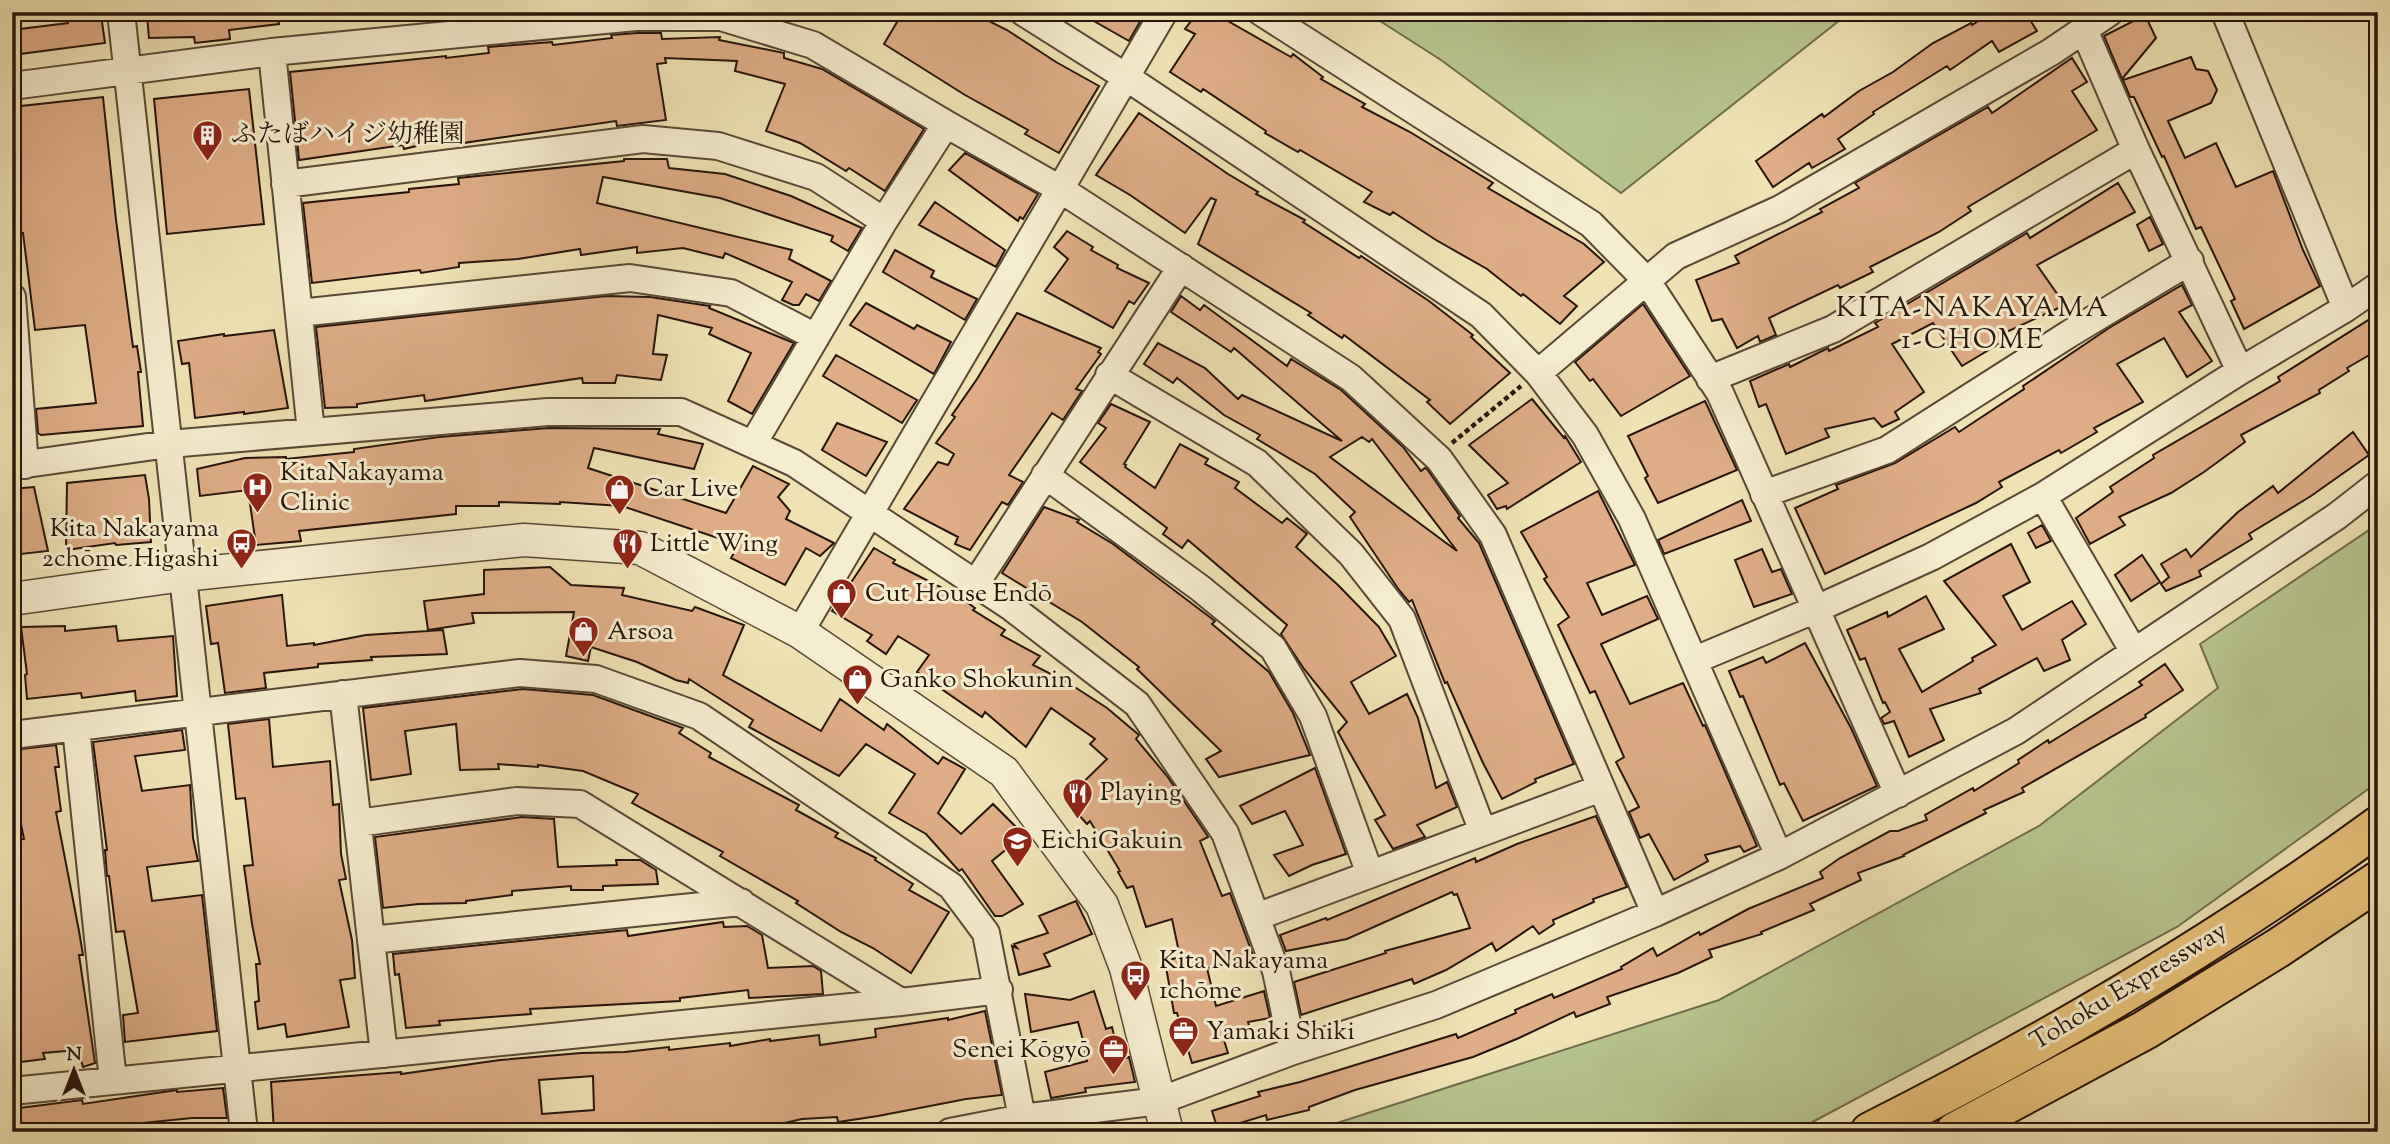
<svg xmlns="http://www.w3.org/2000/svg" width="2390" height="1144" font-family="'Sorts Mill Goudy','Noto Serif JP',serif">
	<rect width="100%" height="100%" fill="#efe3b5"/>
	<filter id="stains"><feTurbulence type="fractalNoise" baseFrequency=".00286" numOctaves="4"/><feColorMatrix values="0 0 0 0 .2 0 0 0 0 .09 0 0 0 0 .02 0 0 0 .5 -.17"/></filter>
	<radialGradient id="worn" r=".72"><stop offset=".6" stop-color="#630" stop-opacity="0"/><stop offset="1" stop-color="#630" stop-opacity=".3"/></radialGradient>
	<path fill="#b7c48f" stroke="#6f6c4e" stroke-width="2" d="M1366,12H1850L1621,193L1441,60Z
		M2378,524V782L2177,927L1794,1132H1309L1719,1000L2039,826L2218,688L2200,644Z"/>
	<path fill="#dead87" stroke="#27140c" stroke-width="2" fill-rule="evenodd" d="M180,12H278L279,24L229,30L230,39L195,43L194,37L149,38L147,16Z
		M903,12H971L1007,30L1056,62L1099,86L1059,153L1025,134L1028,130L965,95L884,44Z
		M1078,12H1126L1141,20L1129,41Z
		M1198,12H1212L1291,57L1293,54L1323,77L1321,79L1365,104L1362,107L1410,132L1493,183L1488,188L1584,244L1604,262L1564,296L1577,306L1560,324L1523,294L1521,296L1487,269L1436,240L1393,212L1390,215L1364,202L1372,192L1300,150L1298,152L1265,133L1266,131L1203,89L1201,92L1170,72L1195,34L1185,29Z
		M1992,12H2025L2037,31L1999,52L1992,41L1950,70L1947,66L1873,112L1874,114L1838,139L1845,149L1812,168L1809,163L1773,187L1756,161L1822,114L1824,117L1859,91L1893,72L1933,43L1971,23L1972,25Z
		M101,15L105,43L12,55V30L68,23V19Z
		M2145,15L2156,38L2122,79L2104,36Z
		M637,33H661L662,39L720,37L719,40L784,53V58L822,69L924,129L885,191L849,168L846,171L800,143L766,131L785,84L735,71L737,61L665,58L666,63L657,64L666,120L617,126L616,121L456,144L455,137L404,149L403,145L299,160L290,72L446,56V58L489,53L488,47L552,42L553,45L612,38L611,35Z
		M2191,57L2196,69L2208,71L2217,90L2211,103L2168,121L2185,158L2216,143L2236,187L2273,171L2303,250L2320,286L2244,329L2231,301L2235,299L2201,227L2196,229L2164,156L2162,157L2134,97H2130L2123,80Z
		M2072,58L2087,82L2072,91L2097,130L1968,207L1971,211L1939,232L1870,267L1873,272L1840,288L1838,285L1769,318L1776,335L1760,342L1758,336L1737,348L1722,319L1712,321L1696,280L1739,263L1735,256L1822,212L1820,209L1859,188L1855,183L1988,107L1992,113Z
		M249,89L264,224L167,234L154,99Z
		M103,97L116,220L133,347L137,346L141,372H138L143,426L41,435L38,433L36,409L96,403L85,325L35,330L23,233L20,234L18,182H16L12,147V107Z
		M1139,113L1228,174L1258,192L1256,194L1305,220L1303,222L1359,258L1361,256L1429,301L1473,335L1471,337L1510,373L1450,424L1427,402L1430,400L1344,335L1342,338L1308,315L1311,313L1198,244L1216,200L1211,198L1185,233L1130,195L1096,175Z
		M965,153L1038,194L1023,219L1020,217L1018,221L949,170Z
		M624,159H667L669,168L725,174L791,196L862,228L848,251L831,241L833,236L720,198L603,177L597,203L792,250L789,259L831,281L819,301L806,294L799,305H793L782,300L792,282L725,253L723,258L683,248L637,253V247L581,255L580,249L518,259L459,263V267L421,273L420,270L312,283L303,203L409,192V189L459,184L458,178L624,161Z
		M2118,183L2135,212L2037,265L2065,305L2002,334L2007,339L1962,366L1933,323L1892,344L1924,392L1895,412L1899,419L1882,427L1874,418L1825,429L1829,437L1786,454L1766,404L1759,407L1750,381L1789,364L1790,367L1828,348L1829,351L1878,327L1875,323L1882,319L2027,233L2030,238Z
		M935,202L1005,250L996,267L919,225Z
		M2150,217L2163,244L2149,251L2137,225Z
		M1067,231L1093,247L1091,250L1118,265L1117,268L1149,283L1134,304L1129,301L1113,328L1045,291L1068,259L1054,247Z
		M895,250L934,271L931,277L977,299L965,320L883,272Z
		M2182,285L2192,305L2179,312L2212,361L2187,377L2164,338L2117,364L2143,402L2094,428L2097,432L2061,453L2059,450L1999,482L2002,487L1976,503L1825,574L1795,508L1838,489L1836,485L1895,463L1955,427L1959,432L2024,389L2023,386L2109,328Z
		M606,296L650,297L710,306L709,308L794,343L752,414L728,401L751,353L709,334L712,328L658,315L653,354L667,355L661,380L617,375L615,383H583L582,378L425,401L424,395L357,404V407L325,408L316,327Z
		M1181,296L1200,310L1204,305L1287,366L1291,359L1341,390L1403,447L1421,471L1425,468L1427,469L1460,516L1458,518L1479,543L1574,764L1535,779L1536,782L1502,799L1483,763L1447,682L1445,683L1412,600L1409,602L1399,590L1350,517L1355,512L1315,474L1257,439L1260,435L1224,415L1177,378L1173,383L1144,364L1158,343L1205,368L1238,399L1242,395L1342,441L1234,348L1231,352L1171,312ZM1362,437L1369,442L1372,439L1457,551L1330,457Z
		M866,303L914,329L917,325L951,342L934,374L850,325Z
		M1643,304L1690,376L1621,416L1593,379L1590,381L1575,362Z
		M1017,313L1101,348L1098,352L1101,354L1076,389L1082,391L1063,420L1052,413L1009,475L1023,482L1008,505L1002,502L970,550L955,544L958,537L904,509L938,462L948,465L954,454L936,443L955,417L952,415L977,379Z
		M2370,319L2378,334V350L2347,368L2349,371L2319,390L2320,393L2241,435L2245,442L2204,472L2171,493L2119,517L2125,525L2090,544L2076,518L2113,492L2110,487L2154,458L2153,455L2280,381L2278,377Z
		M274,330L288,408L244,414V412L195,418L189,363L182,364L178,341L224,334V336Z
		M836,355L917,400L902,423L823,376Z
		M1532,399L1564,438L1565,436L1581,462L1507,509L1506,506L1497,509L1488,495L1508,483L1469,445Z
		M1705,401L1737,470L1658,503L1645,478L1648,476L1628,436Z
		M1111,404L1150,422L1124,464L1126,465L1125,467L1155,488L1180,444L1208,459L1205,464L1239,482L1235,488L1282,523L1287,518L1307,534L1296,547L1338,585L1379,627L1396,656L1351,682L1369,714L1407,694L1418,718L1436,788L1447,782L1457,807L1417,825L1425,837L1393,849L1375,820L1385,815L1338,732L1347,722L1304,669L1281,634L1287,625L1188,540L1182,548L1163,534L1167,528L1080,462L1106,428L1098,423Z
		M837,423L887,442L866,476L822,450Z
		M549,428L660,429L658,434L703,444L694,469L594,448L588,468L726,513L753,466L789,484L778,497L790,511L786,519L834,543L820,556L806,548L785,585L731,558L739,545L622,506L560,502V504L499,502V506H456V514L299,531L301,541L256,545L248,490L200,496L197,469L245,458L286,457V459L354,452V449L439,437Z
		M2353,432L2369,455L2311,496L2249,534L2252,539L2199,571L2201,576L2166,591L2161,584L2169,577L2161,564L2186,549L2191,557L2238,512L2273,486L2278,493Z
		M145,475L149,499L151,542L116,545L115,543L66,550L67,483Z
		M34,487L48,551L12,555V489Z
		M1598,491L1635,565L1587,583L1602,615L1647,596L1658,619L1601,644L1630,704L1683,683L1703,726L1705,725L1757,846L1744,852L1740,846L1705,855L1708,861L1674,880L1649,834L1640,838L1629,812L1639,807L1616,762L1624,757L1595,691L1590,693L1558,625L1569,617L1544,579L1547,577L1521,532Z
		M1742,500L1751,521L1664,554L1658,540Z
		M1044,507L1079,520L1077,522L1113,544L1215,621L1212,624L1269,672L1293,713L1310,755L1219,777L1206,759L1221,751L1137,669L1139,667L1082,622L1002,573Z
		M2042,525L2051,541L2036,548L2028,533Z
		M2011,544L2030,582L2003,596L2022,630L2072,601L2086,624L2062,640L2070,660L2044,671L2037,658L1979,689L1981,693L1930,709L1944,740L1909,757L1894,721L1884,724L1881,718L1890,712L1885,702L1883,703L1865,658L1860,660L1847,630L1887,612L1888,617L1926,596L1944,629L1899,649L1922,692L1973,661L1972,658L1996,645L1944,581Z
		M874,548L895,560L893,563L950,592L952,591L975,608L973,610L1005,630L1001,635L1040,656L1033,665L1067,682L1107,708L1139,735L1136,739L1167,776L1207,835L1208,837L1200,841L1222,896L1230,893L1254,958L1207,968L1216,1006L1264,991L1270,1018L1248,1022L1250,1029L1223,1037L1228,1053L1192,1063L1177,1013H1174L1165,961L1180,957L1172,919L1146,927L1133,886L1127,888L1118,872L1120,871L1090,821L1087,824L1065,800L1107,759L1090,744L1095,739L1051,708L1026,747L985,712L982,717L917,672L929,655L898,636L886,654L867,641L872,635L832,611Z
		M1762,549L1772,572L1781,569L1792,594L1754,607L1735,560Z
		M2142,555L2160,582L2131,601L2115,575Z
		M550,567L571,585L624,588L622,595L692,611L695,607L744,625L723,675L821,731L840,699L884,730L887,724L938,764L943,757L965,769L938,813L961,834L993,804L1024,835L992,861L1023,904L1002,916H995L962,869L959,871L926,834L889,813L915,774L866,744L839,776L749,727L753,720L689,679L688,683L676,680L637,662L591,647L588,661L566,656L574,612L472,613L474,623L428,630L424,601L484,594V570Z
		M282,595L287,646L314,643V645L366,635L443,630L447,654L371,657L372,660L318,664V667L264,673L266,688L225,693L218,643L211,644L206,606Z
		M65,626V631L116,626L118,641L173,636L177,696L136,701L135,691L82,698L81,693L27,699L25,675L27,674L21,627Z
		M1805,643L1851,728L1877,786L1803,821L1784,783L1780,785L1743,696L1740,697L1729,671L1763,657L1766,663Z
		M2165,664L2183,690L2145,715L2146,717L2022,788L2024,792L1984,810L1986,813L1903,855L1904,856L1858,873L1861,880L1810,904L1814,910L1761,932L1762,934L1709,950L1712,957L1678,973L1607,997L1610,1004L1576,1017L1574,1012L1519,1038L1473,1057L1355,1090L1309,1107V1110L1267,1120L1266,1115L1218,1130L1212,1111L1260,1096L1258,1092L1300,1082L1456,1034L1458,1038L1516,1013L1515,1010L1552,994L1554,998L1622,969L1621,967L1653,948L1657,956L1699,932L1700,935L1748,909L1823,878L1820,872L1840,858L1890,831H1898L1927,820L1925,815L1973,788L1974,791L2019,763L2018,760L2048,740L2049,743L2142,685L2139,682Z
		M523,689L593,695L683,728L679,733L711,753L709,757L799,805L796,810L838,833L835,837L876,858L875,860L913,884L909,890L949,912L911,973L873,948L841,932L796,903L798,901L720,856L723,852L632,803L638,794L583,771L538,765V767L498,764L499,769L460,770L456,724L405,731L411,774L371,780L363,708Z
		M269,719L273,767L330,761L333,805L339,804L341,854L346,879L339,880L352,940L355,978L340,980L349,1027L287,1037L285,1024L258,1029L255,1002L259,1001L256,964H260L252,924L244,866L253,865L245,798L236,799L228,724Z
		M182,730L185,750L135,756L142,791L190,785L193,838L198,861L147,867L152,901L202,895L217,1031L125,1042L123,1015L138,1013L124,931L116,932L109,876H107L105,850H107L93,742Z
		M56,745L59,767H55L61,811L56,812L79,931L83,955H79L95,1063L83,1067L78,1050L43,1053L45,1059L12,1063V841L24,839L15,795H19L12,750Z
		M1315,768L1346,854L1312,865L1289,876L1274,855L1303,845L1285,811L1252,824L1240,806Z
		M1596,816L1627,887L1593,899L1594,902L1553,920L1554,924L1539,934L1533,926L1496,951L1492,943L1446,970L1414,984L1412,979L1301,1015L1294,982L1386,953L1385,951L1470,928L1457,894L1454,895L1452,892L1347,939L1286,951L1280,935L1326,918L1327,920L1475,858L1476,862L1517,844Z
		M522,817L554,819L558,867L617,865L616,860H640L656,870L658,884L603,886V890H571V886L512,891V895L466,901V903L419,904L383,908L375,837Z
		M1076,901L1092,934L1044,954L1050,966L1019,975L1012,946L1017,948L1014,944L1048,933L1039,916Z
		M723,922L724,927L747,926L762,935L768,968L813,966L821,971L823,994L749,998L748,990L680,998V1001L530,1009L531,1014L439,1021L440,1025L406,1028L399,974L395,975L393,954L627,930L628,936Z
		M1094,991L1106,1029L1112,1027L1120,1060L1129,1057L1135,1082L1085,1088L1086,1092L1051,1098L1045,1072L1087,1061L1083,1040L1078,1022L1031,1032L1025,994L1070,1000Z
		M985,1011L1002,1095L966,1099L878,1116L838,1122L837,1117L802,1119L758,1129L698,1130V1128L646,1132H274L271,1082L401,1072V1074L500,1060L581,1053L625,1052L669,1047V1050L730,1043V1046L770,1039V1041L819,1035L820,1045L876,1037L875,1029L948,1018V1020ZM593,1076L594,1110L542,1114L539,1080Z
		M223,1088L227,1118H192L94,1128V1126L58,1132H12V1109L82,1100L83,1104L177,1090V1092Z"/>
	<g fill="none" stroke-linecap="round" stroke-linejoin="round">
		<defs>
			<path id="minor" d="M121,12L244,1132
				M1023,12L1126,77L1481,315L1538,373L1585,435L1632,519L1779,856
				M1261,12L1591,224L1647,281L1720,393L1898,794
				M2225,12L2346,308
				M2084,30L2136,150L2240,371
				M272,52L311,432
				M12,86L272,52L636,17H721L813,45L946,124L1060,189L1351,378L1439,459L1493,535L1655,913
				M285,184L643,139L718,146L816,177L884,221
				M12,297L25,465
				M299,313L630,278L731,293L816,337
				M1538,373L1676,256L1780,209L2051,52L2110,12
				M1109,375L1257,463L1351,554L1402,619L1483,832
				M1710,379L1833,329L2136,150
				M753,444L884,221L946,124
				M12,466L169,444L548,412H681L794,463L1011,607L1137,704L1225,833L1276,971L1293,1051
				M1045,475L1200,588L1273,648L1313,716L1370,874
				M1764,494L1887,450L2069,334L2190,261
				M2043,496L2134,652
				M976,583L1181,267
				M800,632L1164,12
				M1695,660L1814,610L1931,557L2043,496L2240,371L2346,308L2378,286
				M343,694L384,1054
				M76,728L113,1081
				M12,735L520,673L596,679L699,716L951,886L986,933L1022,1118
				M358,823L517,801L580,804L901,1002
				M1256,917L1601,788
				M371,940L741,902
				M12,1091L901,1002L999,990
				M950,1132L1022,1118L1159,1101L1293,1051L1436,1005L1655,913L1779,856L2016,731L2337,516L2378,484"/>
			<path id="tertiary" d="M12,599L183,575L524,540L640,548L800,632L1004,772L1102,905L1126,968L1167,1132"/>
			<path id="motorway" d="M1870,1132C2047,1043 2218,943 2378,826
				M1955,1132L2145,1030L2278,948L2378,881"/>
		</defs>
		<use href="#minor" stroke="#594836" stroke-width="30"/>
		<use href="#tertiary" stroke="#594836" stroke-width="35"/>
		<use href="#motorway" stroke="#27140c" stroke-width="42"/>
		<path stroke="#27140c" stroke-width="4.5" stroke-dasharray="5 3.5" stroke-linecap="butt" d="M1452,443L1521,386"/>
		<use href="#minor" stroke="#f5edcf" stroke-width="26"/>
		<use href="#tertiary" stroke="#f5edcf" stroke-width="32"/>
		<use href="#motorway" stroke="#e8c27a" stroke-width="38"/>
	</g>
	<defs>
		<symbol id="building-pin" viewBox="-11 -11 22 30"><path d="M0 17L-7.5 6A9.5 9.5 0 1 1 7.5 6Z" fill="#8f2418" stroke="#f5edcf"/><path d="M-4-6H4V6H1V3H-1V6H-4ZM-2.5-4.3h1.7v1.8h-1.7ZM.8-4.3h1.7v1.8H.8ZM-2.5-1h1.7V.8h-1.7ZM.8-1h1.7V.8H.8Z" fill="#fff"/></symbol>
		<symbol id="hospital-pin" viewBox="-11 -11 22 30"><path d="M0 17L-7.5 6A9.5 9.5 0 1 1 7.5 6Z" fill="#8f2418" stroke="#f5edcf"/><path d="M-5-5h3v3.5h4V-5h3V5h-3V1.5h-4V5h-3Z" fill="#fff"/></symbol>
		<symbol id="shop-pin" viewBox="-11 -11 22 30"><path d="M0 17L-7.5 6A9.5 9.5 0 1 1 7.5 6Z" fill="#8f2418" stroke="#f5edcf"/><path d="M-5-2.5h2.3a2.7 3.5 0 0 1 5.4 0H5L5.5 6h-11ZM-1.5-2.5h3a1.5 2.3 0 0 0-3 0Z" fill="#fff"/></symbol>
		<symbol id="bus-pin" viewBox="-11 -11 22 30"><path d="M0 17L-7.5 6A9.5 9.5 0 1 1 7.5 6Z" fill="#8f2418" stroke="#f5edcf"/><path d="M-5-6H5V4H4V6H2V4H-2V6H-4V4H-5ZM-3.5-4V0h7V-4ZM-3.5 1.2v1.5H-2V1.2ZM2 1.2v1.5H3.5V1.2Z" fill="#fff"/></symbol>
		<symbol id="restaurant-pin" viewBox="-11 -11 22 30"><path d="M0 17L-7.5 6A9.5 9.5 0 1 1 7.5 6Z" fill="#8f2418" stroke="#f5edcf"/><path d="M-5-6h1v4h1v-4h1v4h1v-4h1v5L-1.5 .5V6h-2V.5L-5-1ZM5-6V6H3V1.5H1.5Q1.5-4 5-6Z" fill="#fff"/></symbol>
		<symbol id="school-pin" viewBox="-11 -11 22 30"><path d="M0 17L-7.5 6A9.5 9.5 0 1 1 7.5 6Z" fill="#8f2418" stroke="#f5edcf"/><path d="M0-5L7-2L0 1L-7-2ZM-4 1L0 2.5L4 1V4Q0 6-4 4Z" fill="#fff"/></symbol>
		<symbol id="office-pin" viewBox="-11 -11 22 30"><path d="M0 17L-7.5 6A9.5 9.5 0 1 1 7.5 6Z" fill="#8f2418" stroke="#f5edcf"/><path d="M-6-3h4V-5.5h4V-3h4V5H-6ZM-1-4.5V-3h2v-1.5ZM-6 0V1H6V0Z" fill="#fff"/></symbol>
	</defs>
	<g fill-rule="evenodd">
		<use href="#building-pin" x="190" y="118" width="35" height="47"/>
		<use href="#hospital-pin" x="240" y="470" width="35" height="47"/>
		<use href="#shop-pin" x="602" y="472" width="35" height="47"/>
		<use href="#bus-pin" x="224" y="526" width="35" height="47"/>
		<use href="#restaurant-pin" x="610" y="526" width="35" height="47"/>
		<use href="#shop-pin" x="824" y="576" width="35" height="47"/>
		<use href="#shop-pin" x="566" y="614" width="35" height="47"/>
		<use href="#shop-pin" x="840" y="662" width="35" height="47"/>
		<use href="#restaurant-pin" x="1060" y="776" width="35" height="47"/>
		<use href="#school-pin" x="1000" y="824" width="35" height="47"/>
		<use href="#bus-pin" x="1118" y="958" width="35" height="47"/>
		<use href="#office-pin" x="1166" y="1014" width="35" height="47"/>
		<use href="#office-pin" x="1096" y="1032" width="35" height="47"/>
	</g>
	<g text-anchor="middle" dominant-baseline="central" stroke-width="6" stroke-linejoin="round" paint-order="stroke">
		<g font-size="26" fill="#27140c" stroke="#f5edcf" text-anchor="start">
			<text x="231" y="135">ふたばハイジ幼稚園</text>
			<text x="280" y="473">KitaNakayama<tspan x="280" dy="30">Clinic</tspan></text>
			<text x="643" y="489">Car Live</text>
			<text x="219" y="529" text-anchor="end">Kita Nakayama<tspan x="219" dy="30">2chōme Higashi</tspan></text>
			<text x="650" y="544">Little Wing</text>
			<text x="865" y="594">Cut House Endō</text>
			<text x="607" y="632">Arsoa</text>
			<text x="880" y="680">Ganko Shokunin</text>
			<text x="1100" y="793">Playing</text>
			<text x="1041" y="841">EichiGakuin</text>
			<text x="1159" y="961">Kita Nakayama<tspan x="1159" dy="30">1chōme</tspan></text>
			<text x="1206" y="1032">Yamaki Shiki</text>
			<text x="1091" y="1050" text-anchor="end">Senei Kōgyō</text>
		</g>
		<g font-size="26" fill="#27140c" stroke="#f5edcf">
			<text transform="translate(2129 987) rotate(-31)">Tohoku Expressway</text>
		</g>
		<g font-size="28" letter-spacing="2" fill="#27140c" stroke="#f5edcf">
			<text x="1973" y="309">KITA-NAKAYAMA<tspan x="1973" dy="32">1-CHOME</tspan></text>
		</g>
	</g>
	<rect width="2390" height="1144" fill="none" stroke="#efe3b5" stroke-width="42"/>
	<rect x="14" y="14" width="2362" height="1116" fill="none" stroke="#27140c" stroke-width="3.5"/>
	<rect x="21" y="21" width="2348" height="1102" fill="none" stroke="#27140c" stroke-width="2"/>
	<g transform="translate(74 1070)" stroke="#f5edcf" stroke-width="5" paint-order="stroke">
	<path d="M0-5L12 26L0 18L-12 26Z" fill="#27140c"/>
	<text y="-10" font-size="19" font-weight="bold" text-anchor="middle" fill="#27140c">N</text>
	</g>
	<rect width="100%" height="100%" filter="url(#stains)"/>
	<rect width="100%" height="100%" fill="url(#worn)"/>
</svg>
